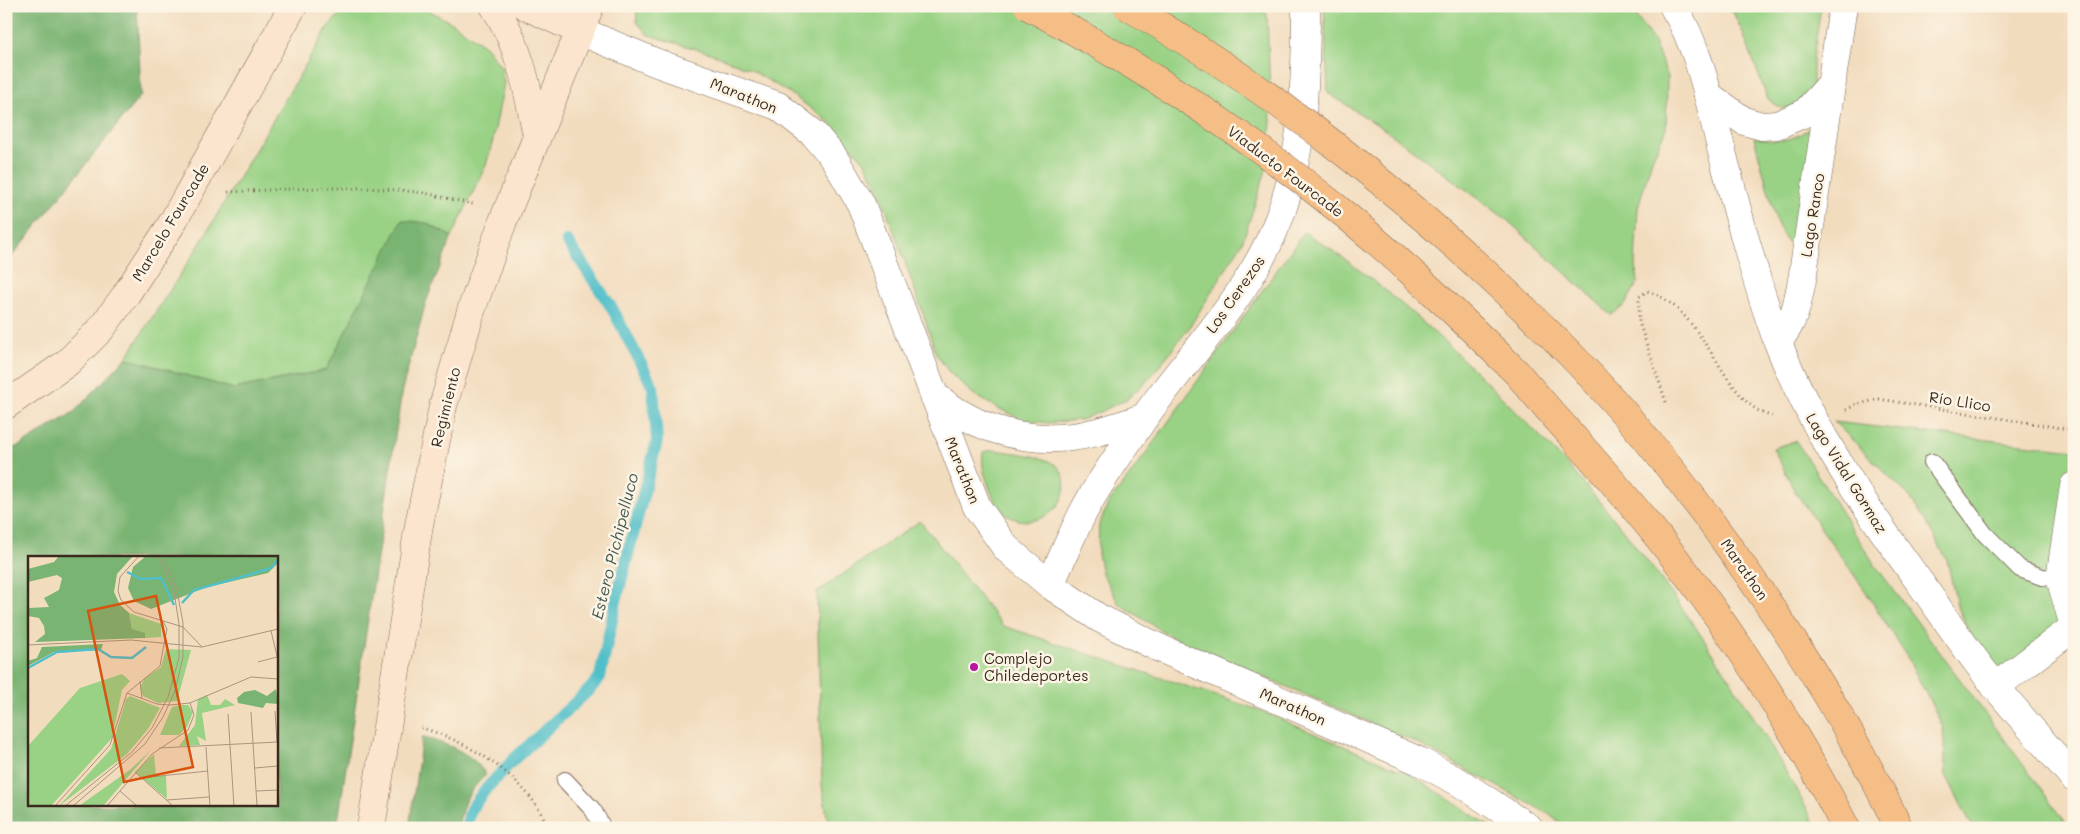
<svg xmlns="http://www.w3.org/2000/svg" width="2080" height="834" font-family="Mali,sans-serif">
	<rect width="100%" height="100%" fill="#fcf5e5"/>
	<filter id="ink" filterUnits="userSpaceOnUse"><feTurbulence type="fractalNoise" baseFrequency=".02" numOctaves="2"/><feDisplacementMap in="SourceGraphic" scale="10" xChannelSelector="R" yChannelSelector="G"/><feConvolveMatrix kernelMatrix="1 2 1 2 8 2 1 2 1" color-interpolation-filters="sRGB"/></filter>
	<filter id="wash" filterUnits="userSpaceOnUse"><feTurbulence type="fractalNoise" baseFrequency=".0096" numOctaves="4" result="noise"/><feDisplacementMap in="SourceGraphic" scale="20" xChannelSelector="R" yChannelSelector="G"/><feGaussianBlur stdDeviation="1.12" result="paint"/><feColorMatrix in="noise" values="0 0 0 0 0 0 0 0 0 0 0 0 0 0 0 0 0 1.4 0 .05"/><feComposite in="paint" operator="in"/></filter>
	<g filter="url(#wash)">
		<rect width="100%" height="100%" fill="#f2dcbe"/>
		<path fill="#99d285" stroke="#6a7e52" d="M353,6H416L428,10L456,25L486,47L501,67L504,83L492,144L486,165L452,237L426,223L402,221L326,370L234,389L126,358L198,247L328,27L342,12Z
			M636,6H1257L1267,14L1271,123L1266,170L1242,243L1189,328L1149,379L1127,399L1102,411L1081,420L1047,423L1022,419L997,408L973,394L949,372L936,354L924,316L880,192L865,162L829,122L791,94L751,70L710,53L648,35L637,22Z
			M1324,6H1629L1653,40L1667,75L1666,129L1652,159L1638,207L1635,262L1638,282L1625,305L1611,315L1506,219L1384,129L1328,93Z
			M1730,6H1821L1813,59V92L1807,102C1789,108 1780,114 1767,97L1743,33Z
			M1812,126L1801,240L1792,245L1786,241L1777,223L1754,137C1777,144 1794,141 1812,126Z
			M1304,232C1366,270 1422,320 1474,370C1517,412 1559,454 1598,500C1683,600 1755,712 1817,828H1567L1547,813L1417,743L1172,637L1119,604L1102,573L1098,554L1099,525L1109,502L1131,474Z
			M1834,422L2074,450V610L1995,687L1957,605L1947,560L1929,527L1909,496Z
			M1796,441L1875,565L2070,828H1973L1946,775L1943,727L1909,660L1864,589L1796,493L1773,448Z
			M993,450C1013,453 1039,454 1056,465C1060,468 1063,474 1064,478C1071,513 1025,536 1000,509C996,504 992,495 990,489C985,475 981,467 983,452Z
			M920,521L1003,626L1256,709L1410,774L1492,828H829L822,786L817,592Z"/>
		<path fill="#7ab472" stroke="#5a6f48" fill-rule="evenodd" d="M6,6H137L141,95L6,264Z
			M402,220L426,223L452,237L426,302L402,390L337,828H6V450L19,446L74,412L126,358L234,389L326,370ZM29,558H276V805H29Z
			M422,737C447,744 472,752 486,775C468,792 462,802 458,828H409Z"/>
		<g fill="none" stroke-linecap="round" stroke-linejoin="round">
			<path stroke="#51bfc9" stroke-width="12" d="M466,828L471,809L485,790L514,759L590,689L600,677L616,601L657,441L653,387L612,308L567,241"/>
		</g>
	</g>
	<g filter="url(#ink)">
		<g fill="none" stroke-linecap="round" stroke-linejoin="round">
			<defs>
				<path id="service" d="M1932,462L1985,534L2020,569L2042,577L2060,578
					M565,780L593,810L603,828"/>
				<path id="minor" d="M1708,95L1744,121L1762,126L1777,125L1805,113L1832,83
					M1778,341C1795,321 1797,305 1802,280L1843,6
					M2074,486L2060,578L2074,626"/>
				<path id="tertiary" d="M1673,6C1700,49 1709,100 1721,148C1738,213 1754,277 1777,340C1811,428 1863,504 1918,580C1944,616 1968,653 1996,687C2021,718 2048,748 2074,778
					M580,31L657,63L778,106L814,134L834,158L861,204L977,507L1006,548L1050,585L1099,618L1157,647L1419,761L1459,782L1529,828
					M934,396C944,402 953,410 963,415C1001,437 1050,444 1093,433C1111,429 1128,423 1145,417
					M1050,585C1063,557 1074,527 1090,500C1106,472 1126,445 1144,418C1187,357 1243,302 1273,233C1304,163 1306,81 1306,6
					M1995,687L2074,627"/>
				<path id="secondary" d="M494,6C520,45 528,91 537,136
					M526,6L580,31
					M6,405L67,363L101,329L125,296L171,225L293,6
					M371,828L419,525L443,406L471,311L503,221L590,6"/>
				<path id="primary" d="M1553,337C1627,410 1691,491 1750,577C1806,657 1857,740 1899,828
					M1517,373C1554,417 1594,459 1631,504C1715,603 1786,713 1846,828"/>
			</defs>
			<use href="#service" stroke="#7b6856" stroke-width="18"/>
			<use href="#minor" stroke="#7b6856" stroke-width="29"/>
			<use href="#tertiary" stroke="#7b6856" stroke-width="29"/>
			<use href="#secondary" stroke="#7b6856" stroke-width="29"/>
			<use href="#primary" stroke="#7b6856" stroke-width="29"/>
			<path stroke="#7b6856" stroke-width="3" stroke-dasharray="1 4" stroke-linecap="butt" d="M228,192C293,189 359,184 424,193C440,196 457,201 473,204
				M1666,402L1639,322V297L1647,291C1707,309 1723,406 1772,416
				M1846,410L1855,405L1879,399L2074,430
				M421,728C468,740 531,780 548,828"/>
			<use href="#service" stroke="#fff" stroke-width="16"/>
			<use href="#minor" stroke="#fff" stroke-width="28"/>
			<use href="#tertiary" stroke="#fff" stroke-width="28"/>
			<use href="#secondary" stroke="#fbe5cf" stroke-width="28"/>
			<use href="#primary" stroke="#f6be87" stroke-width="28"/>
			<defs>
				<path id="primary-bridge" d="M1028,6C1137,64 1242,131 1338,209C1401,260 1459,316 1517,373
					M1127,6C1284,95 1424,211 1553,337"/>
			</defs>
			<use href="#primary-bridge" stroke="#7b6856" stroke-width="29" stroke-linecap="butt"/>
			<use href="#primary-bridge" stroke="#f6be87" stroke-width="28"/>
		</g>
	</g>
	<circle fill="#b5179e" stroke="#fcf5e5" stroke-width="2" cx="974" cy="667" r="5"/>
	<g text-anchor="middle" dominant-baseline="central" stroke-width="5" stroke-linejoin="round" paint-order="stroke">
		<g font-size="15" fill="#3b2a1e" stroke="#fcf5e5">
			<text transform="translate(744 95) rotate(22)">Marathon</text>
			<text transform="translate(1286 171) rotate(37)">Viaducto Fourcade</text>
			<text transform="translate(1812 215) rotate(-81)">Lago Ranco</text>
			<text transform="translate(170 222) rotate(-59)">Marcelo Fourcade</text>
			<text transform="translate(1235 294) rotate(-55)">Los Cerezos</text>
			<text transform="translate(1960 401) rotate(9)">Río Llico</text>
			<text transform="translate(445 407) rotate(-76)">Regimiento</text>
			<text transform="translate(963 470) rotate(68)">Marathon</text>
			<text transform="translate(1847 473) rotate(58)">Lago Vidal Gormaz</text>
			<text transform="translate(1745 569) rotate(55)">Marathon</text>
			<text transform="translate(1293 706) rotate(24)">Marathon</text>
		</g>
		<g font-size="15" fill="#3b2a1e" stroke="#fcf5e5" text-anchor="start">
			<text x="984" y="658">Complejo<tspan x="984" dy="17">Chiledeportes</tspan></text>
		</g>
		<g font-size="16" font-style="italic" fill="#425751" stroke="#fcf5e5">
			<text transform="translate(614 546) rotate(-76)">Estero Pichipelluco</text>
		</g>
	</g>
	<g transform="translate(28 556)">
		<rect width="250" height="250" fill="#f2dcbe"/>
		<path d="M101,57L133,68V81L117,82L104,73ZM138,93L163,94L149,145L130,147L115,140L112,132L116,123L133,111ZM94,118L102,125L94,134L84,182L23,250H0V190L52,132ZM179,139L183,149H192L197,143L207,149L174,157L178,185L169,180L172,189L151,190L167,169L170,143ZM102,140L132,152L120,173L99,198L31,250L83,193L98,143ZM153,149H160L165,156L159,171L151,179H132L144,151ZM123,194L75,250H51L103,213ZM126,198L128,220H138L139,243L107,216Z" fill="#99d285"/>
		<path d="M31,0H105L89,18L86,36L92,49L101,57L104,73L117,77V82L7,86L17,78L16,70L11,62L0,60V52L21,51L16,42L31,34L34,22L29,19L0,26V13L26,6ZM118,0H250V7L240,17L179,31L123,53L106,45L100,32L105,11ZM75,88L73,94L26,96L0,110V105L9,102L14,91ZM248,133L250,148L238,147L235,152L210,147L209,142L216,136L227,134L239,140Z" fill="#7ab472"/>
		<path fill="none" stroke="#51bfc9" stroke-width="2.5" d="M99,16L113,23L133,22L146,49M154,47L166,34L224,18L243,12L250,4M0,112L29,96L70,93L83,101L104,102L118,91"/>
		<path fill="none" stroke="#a9957e" stroke-width="1" d="M111,0L92,21L90,35L93,44L106,56L155,71L174,91M135,65L139,73L136,88M243,75L250,104M0,89L103,84L174,91L250,73M230,106L249,101M112,125L114,142M99,137L129,148L142,149L162,147L223,121L250,123M247,155L249,186M223,156L229,250M200,158L206,250M178,191L182,250M131,192L250,186M227,212L250,210M107,216L145,250M113,222L180,215M92,235L109,250M228,235L250,234M139,244L181,241M27,250L82,189L99,137L132,110L136,88M37,250L104,196L124,172L140,141L151,102V68L146,36L130,0M45,250L117,188L135,161L147,135L155,101V67L149,34L135,0M79,250L124,198L160,174L166,159L162,147"/>
		<path fill="#d7540e" fill-opacity="0.15" stroke="#d7540e" stroke-width="2.5" d="M128,40L165,211L96,226L60,55Z"/>
		<rect width="250" height="250" fill="none" stroke="#3b2a1e" stroke-width="2.5"/>
	</g>
	<rect width="2080" height="834" fill="none" stroke="#fcf5e5" stroke-width="25"/>
</svg>
